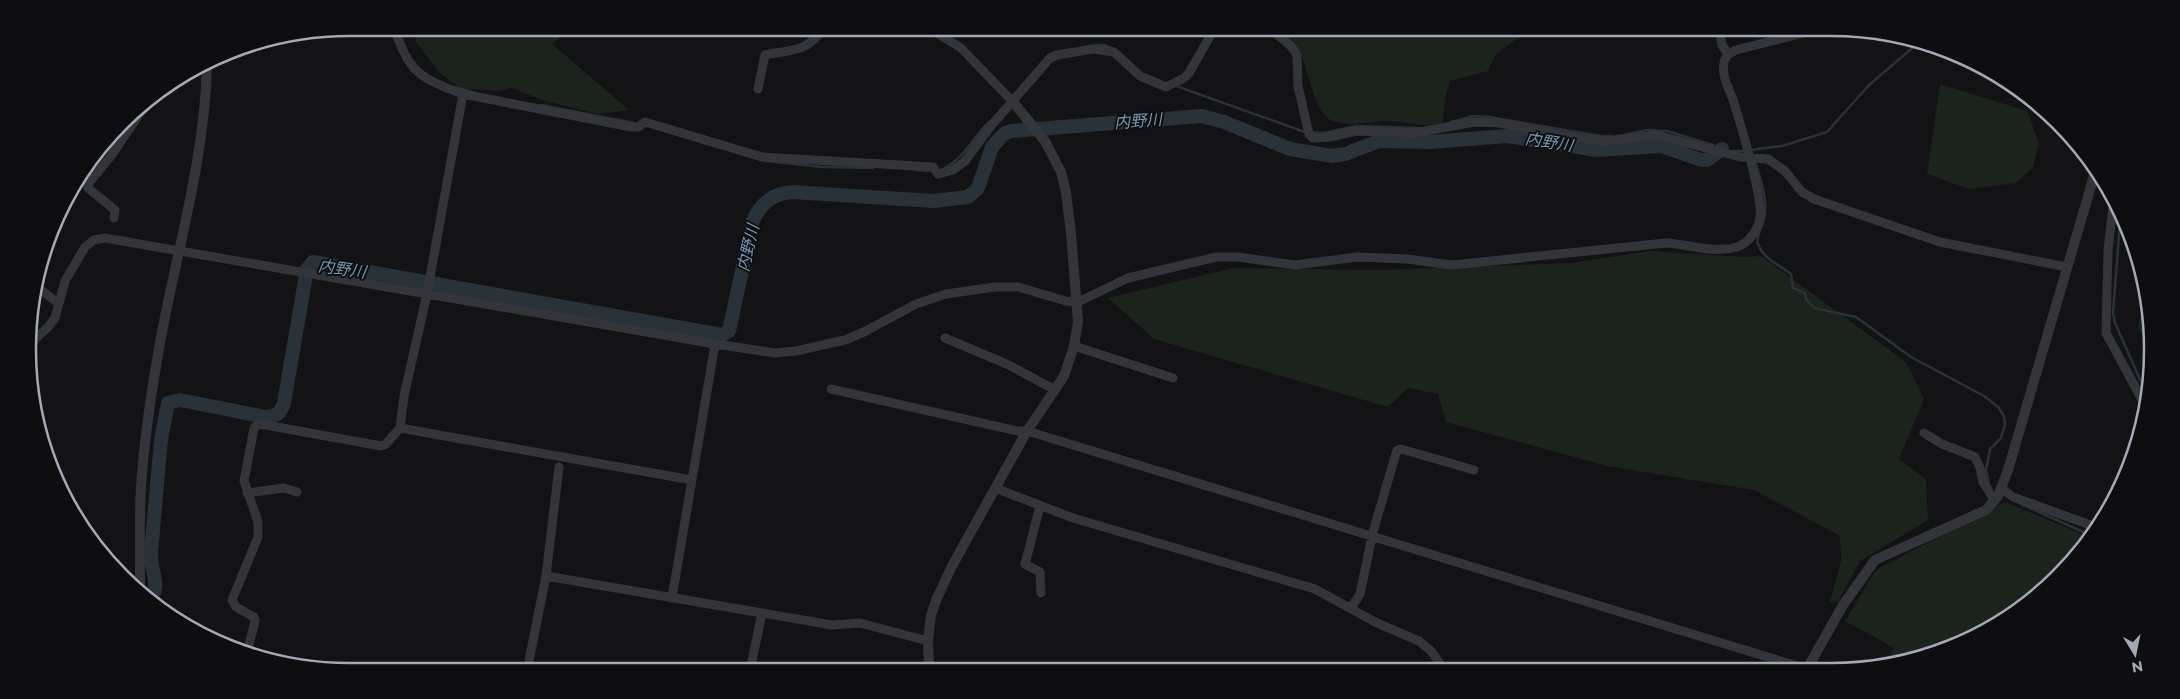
<svg xmlns="http://www.w3.org/2000/svg" width="2180" height="699" font-family="Montserrat,'Noto Sans JP',sans-serif">
	<rect width="100%" height="100%" fill="#131315"/>
	<path fill="#1b231c" d="M419,28H572L552,44L629,110L598,114L542,100L512,88L497,91L460,88L441,74L415,41Z
		M1280,31L1526,32L1495,55L1488,71L1450,81L1445,99L1443,123C1424,128 1406,121 1386,121C1369,122 1349,127 1333,121C1315,115 1309,73 1302,57C1298,46 1288,39 1280,31Z
		M1940,84L2027,111L2039,143L2033,167L2016,183L1969,189L1927,174Z
		M1650,251L1744,257L1761,256L1906,362L1924,399L1899,459L1926,479L1928,520L1860,561L1838,602H1830L1841,561L1840,536L1754,490L1607,466L1446,422L1438,394L1408,388L1388,407L1154,339L1108,298L1233,268L1379,270L1571,263Z
		M2146,290V341L2138,328Z
		M2005,502L2089,537L2058,577L1973,638L1879,667L1894,648L1845,621L1876,570Z"/>
	<g fill="none" stroke-linecap="round" stroke-linejoin="round">
		<path stroke="#293139" stroke-width="2.5" d="M1096,45H1104L1114,49
			M1176,86L1305,132L1324,133L1356,126L1419,128
			M456,87L472,92
			M541,105L634,123
			M1451,122L1474,116L1489,117L1601,136H1611
			M1624,135L1647,130L1667,131L1713,145
			M1750,150L1782,146L1827,132L1869,85L1917,44
			M1732,151H1744
			M766,161L821,167L873,168
			M1755,161C1760,178 1767,197 1765,214C1765,223 1755,236 1758,244C1763,259 1780,265 1791,274L1793,288L1805,293L1806,299L1814,308L1856,317L1911,357L1984,396L1998,407L2004,416L2005,425L2001,438L1990,449L1986,470L1989,484
			M945,168C965,157 973,137 989,122
			M916,170L933,171
			M2120,222L2113,313L2115,323L2146,393
			M2021,504L2090,535"/>
		<path stroke="#293139" stroke-width="14" d="M151,598C161,586 150,567 151,553L161,440L168,403L180,400L266,417C277,416 281,413 284,403L307,269L313,262L722,335L729,331L753,220C762,203 773,193 792,192L934,201L968,197L978,188L992,147L1004,134L1011,131L1202,116L1224,122L1290,149L1332,156L1345,154L1379,141L1430,142L1507,136L1597,150L1661,146L1701,160H1707L1722,149"/>
		<path stroke="#34353a" stroke-width="9" d="M394,28C410,73 419,78 463,94L631,127H638L645,122L762,157L933,167L938,174L953,170L965,161L990,127L1050,58L1057,55L1093,49L1114,52L1140,76L1166,87L1184,78L1189,73L1213,31
			M932,30L961,48L1013,102
			M1273,31L1291,46L1297,55L1298,86L1309,134L1313,138L1330,137L1355,131L1415,133L1474,122L1500,123L1560,135L1604,141L1657,135L1740,157L1768,159L1785,171L1802,192L1814,199L1940,242L2067,267
			M1720,33L1722,45L1728,54
			M758,89L765,55C791,49 805,54 823,29
			M2113,206L2108,250L2106,333L2146,407
			M114,218L115,210L88,188L89,183L111,156L149,100
			M37,287L58,303
			M945,338L1009,365L1055,390
			M32,342L48,327L55,318L65,281L85,247L94,240L105,238L715,344L775,353L796,351L845,340L864,332L916,304L946,294L995,287H1018L1066,301L1078,302L1128,278L1216,257H1238L1295,265L1357,257L1407,259L1452,265L1666,243C1690,244 1712,254 1737,247C1749,243 1758,230 1760,218C1763,197 1740,122 1733,100C1729,89 1721,74 1724,63C1725,56 1730,53 1736,50L1803,33
			M1074,346L1173,378
			M831,389L1018,431H1027L1807,669
			M400,428L692,480
			M1924,433L1942,444L1975,457L1980,468L1983,482L1995,501
			M995,488L1073,518L1315,589L1377,623L1419,641L1431,651L1443,668
			M2001,488L2013,497L2096,527
			M247,493L284,488L297,492
			M1040,506L1025,564L1040,572L1041,593
			M546,576L832,625L860,623L928,641
			M672,598L715,344
			M1351,608L1360,594L1373,532L1397,450L1401,449L1474,470
			M248,649L255,621L254,617L236,607L232,600L258,537V522L244,481L254,428L258,424L266,425L381,446L386,444L400,428L404,396L427,294L463,94
			M528,666L546,576L559,467
			M751,666L762,613"/>
		<path stroke="#34353a" stroke-width="10" d="M140,586C140,553 139,521 141,488C144,438 152,387 161,337C178,247 205,157 207,64
			M929,667L928,641L931,615L937,598L952,566L1027,431L1064,376L1074,346L1078,322L1071,233L1066,192L1061,172L1045,141L1013,102
			M1807,669L1843,605L1875,560L1986,510L1998,496L2008,470L2096,169"/>
	</g>
	<g text-anchor="middle" dominant-baseline="central" stroke-width="4" stroke-linejoin="round" paint-order="stroke">
		<g font-size="16" font-style="italic" fill="#7897b3" stroke="#0e0e10">
			<text transform="translate(1138 121) rotate(-4)">内野川</text>
			<text transform="translate(1549 142) rotate(9)">内野川</text>
			<text transform="translate(748 248) rotate(-77)">内野川</text>
			<text transform="translate(342 269) rotate(8)">内野川</text>
		</g>
	</g>
	<path d="M0 0H2180V699H0ZM349 36H1831A313 313 0 0 1 2144 349V350A313 313 0 0 1 1831 663H349A313 313 0 0 1 36 350V349A313 313 0 0 1 349 36Z" fill="#0e0e10" fill-rule="evenodd"/>
	<path fill="none" stroke="#a4a9b6" stroke-width="2.5" d="M349 36H1831A313 313 0 0 1 2144 349V350A313 313 0 0 1 1831 663H349A313 313 0 0 1 36 350V349A313 313 0 0 1 349 36Z"/>
	<g transform="translate(2135 654) rotate(170)" stroke="#0e0e10" stroke-width="4" paint-order="stroke">
	<path d="M0-4L9 19L0 12L-9 19Z" fill="#a4a9b6"/>
	<text y="-8" font-size="14" font-weight="bold" text-anchor="middle" fill="#a4a9b6">N</text>
	</g>
</svg>
